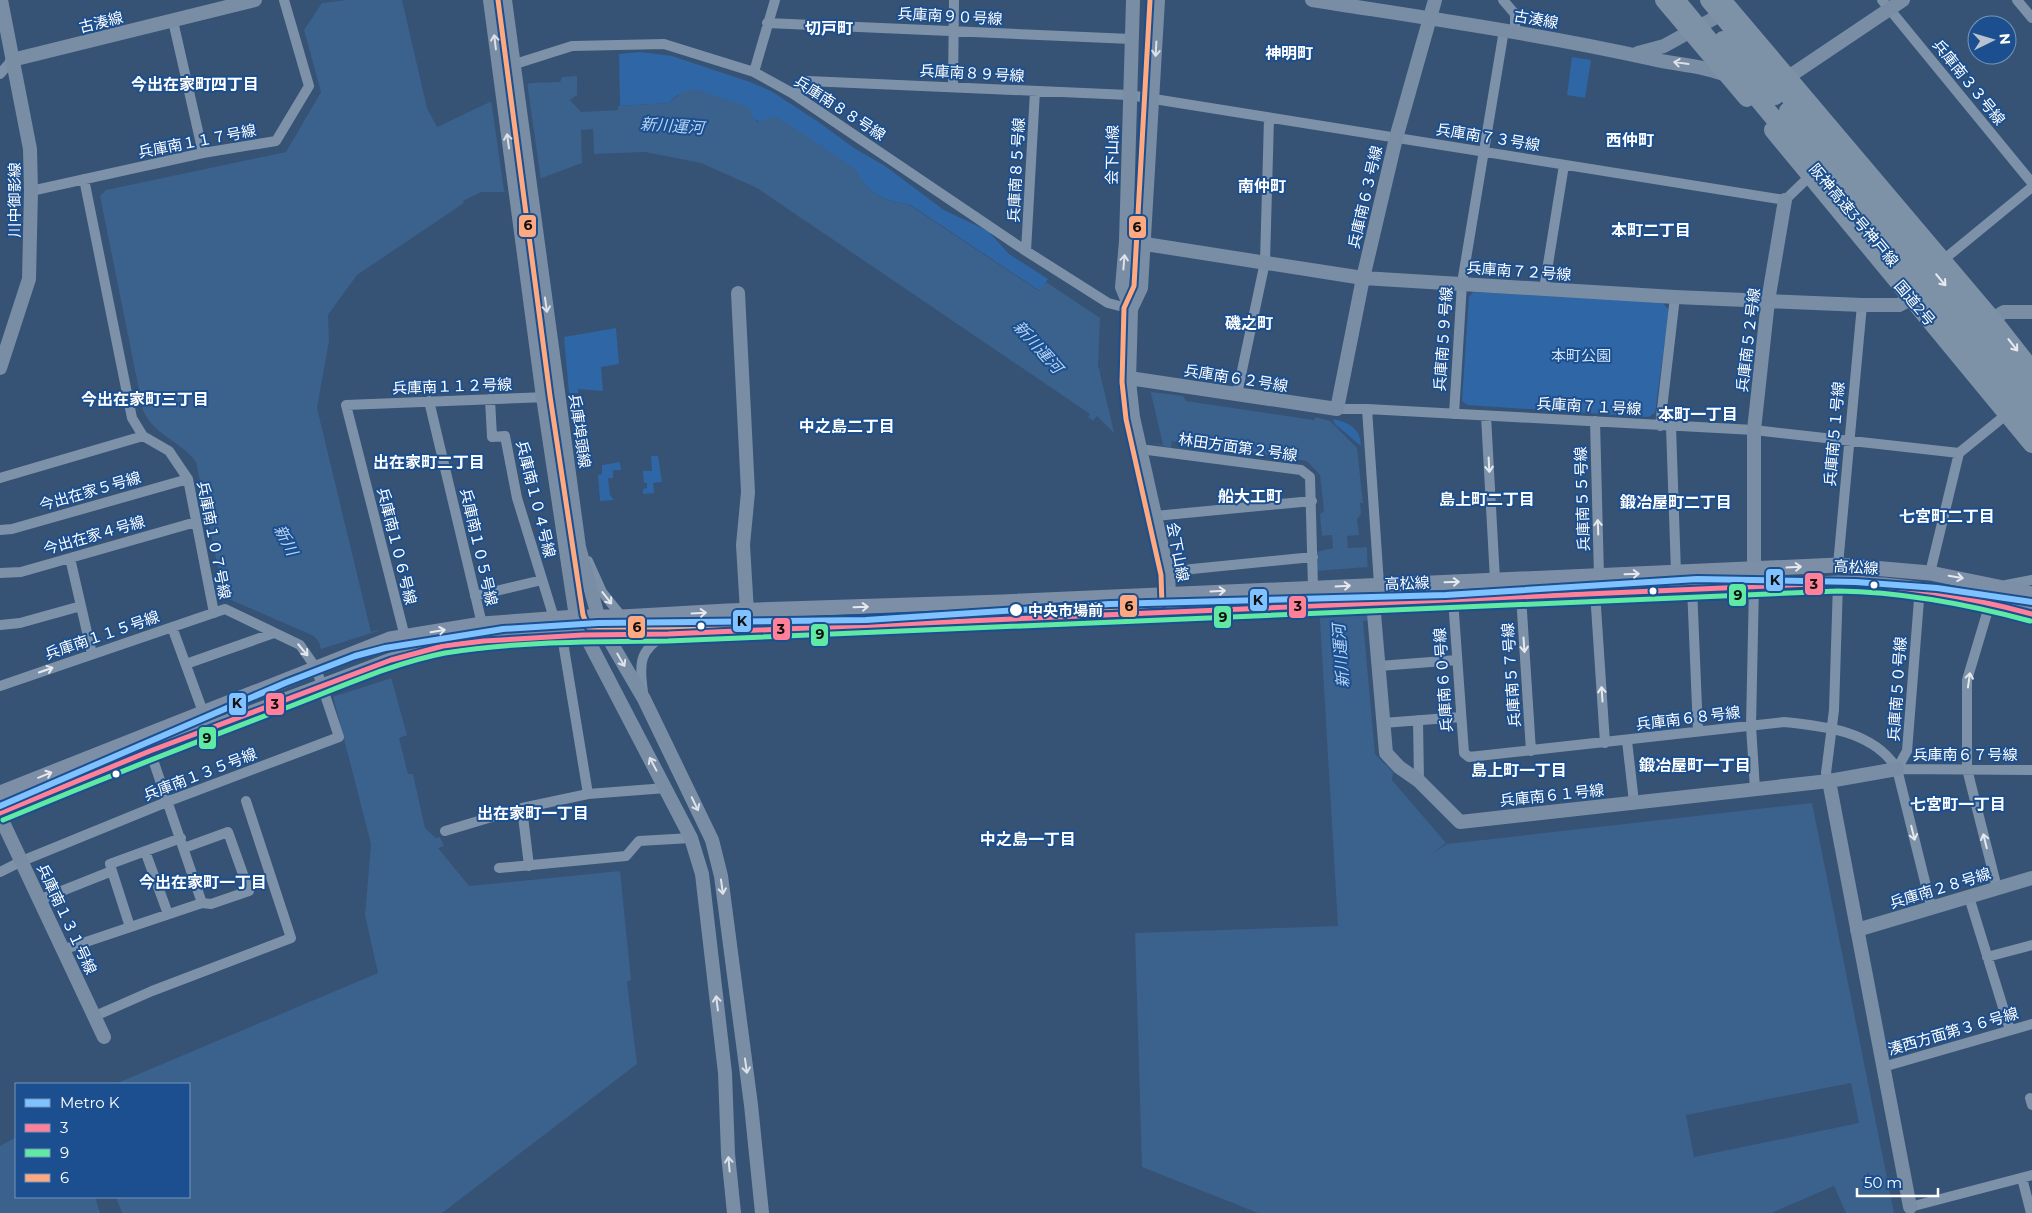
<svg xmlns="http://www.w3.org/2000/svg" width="2032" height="1213" font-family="Montserrat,'Noto Sans JP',sans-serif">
	<rect width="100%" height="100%" fill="#365274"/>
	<path fill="#2f66a5" d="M641,52L672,56L750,82L771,91L820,123L854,148L885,166L944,210L988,231L1009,254L1048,279L1040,291L909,204C884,202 865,191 855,169L754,119L677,95L669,103L620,106L619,54Z
		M1572,57L1591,60L1585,98L1567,95Z
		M1473,292L1662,302L1669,310L1655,413L1648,417L1467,405L1462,401L1469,297Z
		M616,328L619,364L601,367L603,391L578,389V393H569L564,337Z
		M1333,419C1349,423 1360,427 1361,446L1335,424Z
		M651,456H658L662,482L653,483L654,493L643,494V489L647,488V483H644L643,471H652Z
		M620,462L621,470H613V478H608L610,495L614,500L600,501L598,475L602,474V465Z"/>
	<path fill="#3b618d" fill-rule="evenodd" d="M347,0H402L427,108L437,127L530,83L560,82L562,77L577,76V95L570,100L581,112L618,110V106L669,103L682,92L694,89L749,107L754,119L758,122L776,116L856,169C865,191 884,202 908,204L1039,291L1046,282L1100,318L1098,368L1152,392L1183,396L1186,401L1314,420L1316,417L1330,421L1357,448L1363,503H1360L1361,514L1357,519L1359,535L1347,536L1348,548L1367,547L1369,620L1363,621L1375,754L1393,772L1392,780L1446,843L1432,854L1447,844L1812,803L1894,1213H1846L1834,1186L1771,1213H1258L1142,1167L1135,933L1338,926L1316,552L1333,548L1332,535L1322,536L1320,514L1324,511L1320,475L1307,461L1172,441L1171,448L1115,434L1097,416L1093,421L1088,417L1090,414L757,188L701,163L645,152L594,154L593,129L581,130L582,163L504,192H481L463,201L464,203L357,275L328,315L329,341L317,408L371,632L378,630L407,735L399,738L408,774H413L425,828L436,838L440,837L444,846L438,848L469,886L620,871L631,980L627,982L637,1064L442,1213H122L116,1197H189V1084H115L378,973L365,915L371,844L319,642L314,636L224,597L196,462C181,441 153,435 143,410L100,196L106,190L286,152L321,92L304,30L322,3ZM1851,1083L1859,1123L1694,1157L1686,1115Z
		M16,1137V1197H95L100,1213H0V1146Z"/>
	<path fill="#365274" d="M527,82L541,181L519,189L504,191L491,99Z
		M1099,369L1150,389L1163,445L1115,436Z
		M1368,567V615L1320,618L1316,571Z
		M381,630L395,677L332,697L318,650Z"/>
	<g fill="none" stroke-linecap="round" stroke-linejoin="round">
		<path stroke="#7d92a8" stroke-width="10" d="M1503,0L1515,14V31
			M1882,0L2032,183
			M2017,0L2032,18
			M173,21L203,153
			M767,23L1131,39
			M509,66L572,46L664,44L754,72L792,93L1026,251L1108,303L1131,309
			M754,72L775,0
			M0,74L12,60
			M953,87L954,0
			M792,93L808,81L1129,95L1785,200L1810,176
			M84,179L132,418L143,436L169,451L188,479L214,613
			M31,191L203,153L276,141L309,86L284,0
			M1026,251L1035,91
			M1942,261L2032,187
			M1544,289L1564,165
			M1237,394L1265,262L1269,118
			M490,399L492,437L505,436L517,498L554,618
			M429,401L482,624L484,641
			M1337,409H1367L1379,584
			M1367,409L1754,430L1959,453
			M1454,414L1462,283L1504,30
			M1486,416L1495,580
			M1595,421L1599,576
			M1660,426L1675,297
			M1671,426L1676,573
			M1140,449L1301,470L1310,477L1313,587
			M0,478L143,436
			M1155,516L1312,501
			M0,530L12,529L188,479
			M70,558L92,654
			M588,561L602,592L622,617
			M1838,565L1862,305
			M0,573L21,572L196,522
			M1930,573L1959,453L2007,414
			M1168,574L1192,569L1313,557
			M1754,585L1751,726L1755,789
			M2006,585L2032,580
			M1692,587L1698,731
			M1595,592L1605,743
			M475,596L542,580
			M1521,596L1531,751
			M1453,599L1464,753L1469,757L1784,722C1824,726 1874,731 1897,769L1931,906
			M1990,603L1967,680V769L1997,888
			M0,625L20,623L81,606
			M172,627L203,712
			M562,636L588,794
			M405,637L346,405L548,397
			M186,664L274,633
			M1379,666L1457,660
			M0,686L225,609L300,645L316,668L339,737L169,801L22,861L0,872
			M643,692C639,664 639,650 665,635
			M1418,720L1419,781
			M1383,723L1461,717
			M1627,741L1634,802
			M1897,769L1907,751L1920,587
			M1897,769L2032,770
			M1829,781L1826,773L1834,710L1838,583
			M522,808L529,866
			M445,831L522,808L588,794L666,788
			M184,848L228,832L249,891L211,904L202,903
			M145,851L168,914
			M499,868L626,856L639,841L691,838
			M112,871L130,927
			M1969,897L2010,1030
			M39,900L112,871L110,864L181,838
			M62,950L202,903L150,751
			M1987,957L2032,945
			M95,1016L152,991L291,938L246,801
			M1883,1067L2032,1024
			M2030,1098L2032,1105
			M2022,1178L2031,1213
			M1910,1207L2032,1175"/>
		<path stroke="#798da4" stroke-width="14" d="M490,0L543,397L576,617L691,838L702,874L725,1073L728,1154L734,1213
			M505,0L579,547L598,616L606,634L644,699L712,840L721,876L751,1105L762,1213
			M1158,0L1141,288L1131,309L1129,381L1133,417L1168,574L1170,612
			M1312,0C1426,18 1540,34 1652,59C1677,65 1702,65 1726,75
			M1638,53L1664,46L1720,15H1729
			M12,60L255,0
			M1781,82L1903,0
			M1126,241L1363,278L1675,297L1862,305H1899L1910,299
			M738,293L748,492L743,545L748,629
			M1131,309L1122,287L1126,241L1133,0
			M1992,319L2004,312H2032
			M0,368L29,279L31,191L30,149L1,0
			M1129,378L1337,409L1363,278L1396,138L1435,0
			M1754,585V430L1768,301L1785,200
			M1373,602L1386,753L1399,767L1419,781L1460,822L1829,781L1897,769
			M1829,781L1910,1207
			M0,816L104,1037
			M1857,930L2032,878"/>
		<path stroke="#7d8ea7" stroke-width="15" d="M0,793L390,639L482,624L576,617H622L727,611L1002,602L1838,565L1930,573L2032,594
			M0,813L150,751L391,660L443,646L484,641L583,635L668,634L1838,583C1905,583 1968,596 2032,614"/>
		<path stroke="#7e92a7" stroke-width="18" d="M1664,0L1747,98
			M1722,0L1992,319L2032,370
			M1788,111L2032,409
			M1773,130L2032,444"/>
		<path stroke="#7e92a7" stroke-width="18" d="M1676,0L2032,430
			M1709,0L2032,389
			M1723,40L1775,96"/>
		<defs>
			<path id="bus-1" d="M0,813L150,751L391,660L443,646L484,641L583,635L668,634L1838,583C1904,585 1968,597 2032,614"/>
			<path id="bus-2" d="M3,820C99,780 195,742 291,706C341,687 393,663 445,653C518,641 595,642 668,641L1838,591C1904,592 1967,604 2030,621"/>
			<path id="bus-3" d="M498,0L550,396L583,615L588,627H668L1162,605L1161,575L1126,419L1122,382L1124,308L1134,286L1150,0"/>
		</defs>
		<use href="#bus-1" stroke="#1b4f8f" stroke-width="9"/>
		<use href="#bus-2" stroke="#1b4f8f" stroke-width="9"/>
		<use href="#bus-3" stroke="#1b4f8f" stroke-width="9"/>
		<use href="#bus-1" stroke="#ff8098" stroke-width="5"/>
		<use href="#bus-2" stroke="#60e9a3" stroke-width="5"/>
		<use href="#bus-3" stroke="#ffa980" stroke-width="5"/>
		<defs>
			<path id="metro-1" d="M0,806L285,683L355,656L385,648L503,629L598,623L866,620L1110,604L1446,595L1697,579L1856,582L1937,588L2032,602"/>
		</defs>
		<use href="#metro-1" stroke="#1b4f8f" stroke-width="10"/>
		<use href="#metro-1" stroke="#80c2ff" stroke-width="6"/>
	</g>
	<defs><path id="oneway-shaft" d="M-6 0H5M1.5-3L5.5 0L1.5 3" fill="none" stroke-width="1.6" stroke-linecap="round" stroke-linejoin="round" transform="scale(1.25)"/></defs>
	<g stroke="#dee2e8">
		<use href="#oneway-shaft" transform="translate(495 42) rotate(-97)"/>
		<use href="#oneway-shaft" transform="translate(1156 49) rotate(93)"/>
		<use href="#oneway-shaft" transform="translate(1681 63) rotate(-172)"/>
		<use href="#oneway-shaft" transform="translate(508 141) rotate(-98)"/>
		<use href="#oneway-shaft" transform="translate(1124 262) rotate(-85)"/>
		<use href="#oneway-shaft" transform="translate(546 305) rotate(82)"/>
		<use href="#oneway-shaft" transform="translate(621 660) rotate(60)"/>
		<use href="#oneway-shaft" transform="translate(653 764) rotate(-118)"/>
		<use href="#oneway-shaft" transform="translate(695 804) rotate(64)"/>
		<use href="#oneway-shaft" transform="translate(722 887) rotate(82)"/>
		<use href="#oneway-shaft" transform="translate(717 1003) rotate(-97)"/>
		<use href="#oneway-shaft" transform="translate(746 1066) rotate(82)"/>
		<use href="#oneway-shaft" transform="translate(729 1164) rotate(-95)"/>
	</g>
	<g stroke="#e5e9ed">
		<use href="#oneway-shaft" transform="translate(1941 280) rotate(50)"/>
		<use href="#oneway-shaft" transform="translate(2013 345) rotate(52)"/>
	</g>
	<g stroke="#e5e9ee">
		<use href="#oneway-shaft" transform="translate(1489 465) rotate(87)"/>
		<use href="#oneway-shaft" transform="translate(1598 527) rotate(-92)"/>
		<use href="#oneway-shaft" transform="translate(607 598) rotate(52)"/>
		<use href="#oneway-shaft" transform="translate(1524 645) rotate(86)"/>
		<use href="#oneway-shaft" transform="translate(303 650) rotate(50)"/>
		<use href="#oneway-shaft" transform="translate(46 670) rotate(-19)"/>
		<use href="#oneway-shaft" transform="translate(1969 680) rotate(-82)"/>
		<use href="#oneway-shaft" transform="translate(1602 694) rotate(-94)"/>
		<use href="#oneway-shaft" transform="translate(1913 833) rotate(76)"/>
		<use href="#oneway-shaft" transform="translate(1985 841) rotate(-104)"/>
	</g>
	<g stroke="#e5e8ed">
		<use href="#oneway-shaft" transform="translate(1794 567) rotate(-3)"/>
		<use href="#oneway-shaft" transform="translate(1632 574) rotate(-2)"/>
		<use href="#oneway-shaft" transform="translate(1956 577) rotate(10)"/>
		<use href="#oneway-shaft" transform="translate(1452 582) rotate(-2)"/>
		<use href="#oneway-shaft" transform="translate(1343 586) rotate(-3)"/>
		<use href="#oneway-shaft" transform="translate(1218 591) rotate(-3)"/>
		<use href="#oneway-shaft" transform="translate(861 607) rotate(-2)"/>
		<use href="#oneway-shaft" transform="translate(699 613) rotate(-3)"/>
		<use href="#oneway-shaft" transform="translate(438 631) rotate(-9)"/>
		<use href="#oneway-shaft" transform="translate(45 775) rotate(-22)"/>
	</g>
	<g fill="#fff" stroke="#1b4f8f" stroke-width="2">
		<circle cx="1874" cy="585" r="4.5"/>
		<circle cx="1653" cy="591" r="4.5"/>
		<circle cx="1016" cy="610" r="7"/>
		<circle cx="701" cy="626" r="4.5"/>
		<circle cx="116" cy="774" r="4.5"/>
	</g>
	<g text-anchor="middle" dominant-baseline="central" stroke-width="4" stroke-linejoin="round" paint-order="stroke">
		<g font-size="15" fill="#fff" stroke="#1b4f8f">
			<text transform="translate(950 16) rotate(3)">兵庫南９０号線</text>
			<text transform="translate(1536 19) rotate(10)">古湊線</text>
			<text transform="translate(101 22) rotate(-14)">古湊線</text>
			<text transform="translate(972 73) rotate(3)">兵庫南８９号線</text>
			<text transform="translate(1969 82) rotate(51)">兵庫南３３号線</text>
			<text transform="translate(840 108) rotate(33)">兵庫南８８号線</text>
			<text transform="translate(1488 137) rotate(9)">兵庫南７３号線</text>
			<text transform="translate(197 141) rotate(-11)">兵庫南１１７号線</text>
			<text transform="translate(1112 155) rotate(-89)">会下山線</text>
			<text transform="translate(1016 170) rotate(-87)">兵庫南８５号線</text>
			<text transform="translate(1365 197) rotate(-77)">兵庫南６３号線</text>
			<text transform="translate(14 200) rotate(-90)">川中御影線</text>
			<text transform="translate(1854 215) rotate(50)">阪神高速3号神戸線</text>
			<text transform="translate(1519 271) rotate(4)">兵庫南７２号線</text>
			<text transform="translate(1915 303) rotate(50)">国道2号</text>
			<text transform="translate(1443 339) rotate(-86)">兵庫南５９号線</text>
			<text transform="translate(1748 340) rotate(-83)">兵庫南５２号線</text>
			<text transform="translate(1236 378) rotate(9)">兵庫南６２号線</text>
			<text transform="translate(452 386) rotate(-2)">兵庫南１１２号線</text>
			<text transform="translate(1589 406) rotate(3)">兵庫南７１号線</text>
			<text transform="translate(580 431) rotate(82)">兵庫埠頭線</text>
			<text transform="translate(1834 434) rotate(-85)">兵庫南５１号線</text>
			<text transform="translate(1238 447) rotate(8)">林田方面第２号線</text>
			<text transform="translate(90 491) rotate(-16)">今出在家５号線</text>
			<text transform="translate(536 499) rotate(76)">兵庫南１０４号線</text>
			<text transform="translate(1582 499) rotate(-92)">兵庫南５５号線</text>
			<text transform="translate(94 535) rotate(-16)">今出在家４号線</text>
			<text transform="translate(214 540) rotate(79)">兵庫南１０７号線</text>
			<text transform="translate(397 546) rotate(76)">兵庫南１０６号線</text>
			<text transform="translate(479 547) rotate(77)">兵庫南１０５号線</text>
			<text transform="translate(1178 552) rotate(79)">会下山線</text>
			<text transform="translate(1856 567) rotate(3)">高松線</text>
			<text transform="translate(1407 583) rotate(-2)">高松線</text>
			<text transform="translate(102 635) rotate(-19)">兵庫南１１５号線</text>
			<text transform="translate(1511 675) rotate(-94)">兵庫南５７号線</text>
			<text transform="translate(1443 680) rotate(-94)">兵庫南６０号線</text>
			<text transform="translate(1897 689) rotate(-86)">兵庫南５０号線</text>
			<text transform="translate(1688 718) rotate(-7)">兵庫南６８号線</text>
			<text x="1965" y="754">兵庫南６７号線</text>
			<text transform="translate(200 774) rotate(-21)">兵庫南１３５号線</text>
			<text transform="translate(1552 795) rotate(-6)">兵庫南６１号線</text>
			<text transform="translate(1940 888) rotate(-17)">兵庫南２８号線</text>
			<text transform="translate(67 919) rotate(65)">兵庫南１３１号線</text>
			<text transform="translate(1953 1031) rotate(-16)">湊西方面第３６号線</text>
		</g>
		<g font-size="15" fill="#cfe3fa" stroke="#1b4f8f">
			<text x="1581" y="355">本町公園</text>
		</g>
		<g font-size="15" font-weight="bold" fill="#fff" stroke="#1b4f8f" text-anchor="start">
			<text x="1028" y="610">中央市場前</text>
		</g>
		<g font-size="16" font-weight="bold" fill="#fff" stroke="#1b4f8f">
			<text x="829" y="28">切戸町</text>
			<text x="1289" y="53">神明町</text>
			<text x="195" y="84">今出在家町四丁目</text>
			<text x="1630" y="140">西仲町</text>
			<text x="1262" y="186">南仲町</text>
			<text x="1651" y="230">本町二丁目</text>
			<text x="1249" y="323">磯之町</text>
			<text x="145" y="399">今出在家町三丁目</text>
			<text x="1698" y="414">本町一丁目</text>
			<text x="847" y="426">中之島二丁目</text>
			<text x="429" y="462">出在家町二丁目</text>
			<text x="1250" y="496">船大工町</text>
			<text x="1487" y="499">島上町二丁目</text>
			<text x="1676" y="502">鍛冶屋町二丁目</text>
			<text x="1947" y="516">七宮町二丁目</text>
			<text x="1695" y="765">鍛冶屋町一丁目</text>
			<text x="1519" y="770">島上町一丁目</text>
			<text x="1958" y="804">七宮町一丁目</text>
			<text x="533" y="813">出在家町一丁目</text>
			<text x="1028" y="839">中之島一丁目</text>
			<text x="203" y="882">今出在家町一丁目</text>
		</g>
		<g font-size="16" font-style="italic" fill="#b5d3f5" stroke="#1b4f8f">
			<text transform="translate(672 126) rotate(4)">新川運河</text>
			<text transform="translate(1038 347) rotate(48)">新川運河</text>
			<text transform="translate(286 540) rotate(63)">新川</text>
			<text transform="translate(1341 656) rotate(-94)">新川運河</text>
		</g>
	</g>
	<g stroke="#1b4f8f" stroke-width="2">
		<rect x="518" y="214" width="19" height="24" rx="5" fill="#ffa980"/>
		<rect x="1128" y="215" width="19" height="24" rx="5" fill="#ffa980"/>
		<rect x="1765" y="568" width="19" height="24" rx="5" fill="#80c2ff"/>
		<rect x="1804" y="572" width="20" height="24" rx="5" fill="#ff8098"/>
		<rect x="1728" y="583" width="19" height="24" rx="5" fill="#60e9a3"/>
		<rect x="1249" y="588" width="19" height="24" rx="5" fill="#80c2ff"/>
		<rect x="1119" y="594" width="19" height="24" rx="5" fill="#ffa980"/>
		<rect x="1288" y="595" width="19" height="24" rx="5" fill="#ff8098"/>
		<rect x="1213" y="605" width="19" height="24" rx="5" fill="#60e9a3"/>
		<rect x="732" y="609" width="20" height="24" rx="5" fill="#80c2ff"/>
		<rect x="627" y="615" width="19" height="24" rx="5" fill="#ffa980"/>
		<rect x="772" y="617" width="19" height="24" rx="5" fill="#ff8098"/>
		<rect x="810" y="623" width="19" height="24" rx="5" fill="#60e9a3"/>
		<rect x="228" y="692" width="19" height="24" rx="5" fill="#80c2ff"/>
		<rect x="265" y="692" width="20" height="24" rx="5" fill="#ff8098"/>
		<rect x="198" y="726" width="19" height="24" rx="5" fill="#60e9a3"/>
	</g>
	<g font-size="14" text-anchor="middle" font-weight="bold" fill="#111">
		<text x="528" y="230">6</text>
		<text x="1137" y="232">6</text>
		<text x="1775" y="585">K</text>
		<text x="1814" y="589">3</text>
		<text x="1738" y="600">9</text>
		<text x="1258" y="605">K</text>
		<text x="1129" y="611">6</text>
		<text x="1298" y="611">3</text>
		<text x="1223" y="622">9</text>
		<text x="742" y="626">K</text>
		<text x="637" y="632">6</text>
		<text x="781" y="634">3</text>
		<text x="820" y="639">9</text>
		<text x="237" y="708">K</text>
		<text x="275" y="709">3</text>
		<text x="207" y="743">9</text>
	</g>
	<rect x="15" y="1083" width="175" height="115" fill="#1b4f8f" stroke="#7695bc"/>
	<rect x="25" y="1099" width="25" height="8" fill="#80c2ff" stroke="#7695bc"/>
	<text x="60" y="1108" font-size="15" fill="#ffffff">Metro K</text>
	<rect x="25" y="1124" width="25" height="8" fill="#ff8098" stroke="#7695bc"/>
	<text x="60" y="1133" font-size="15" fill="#ffffff">3</text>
	<rect x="25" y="1149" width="25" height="8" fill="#60e9a3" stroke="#7695bc"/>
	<text x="60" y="1158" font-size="15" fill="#ffffff">9</text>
	<rect x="25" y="1174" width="25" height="8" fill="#ffa980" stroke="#7695bc"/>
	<text x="60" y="1183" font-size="15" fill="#ffffff">6</text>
	<g transform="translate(1992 40) rotate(85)"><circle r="24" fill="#1b4f8f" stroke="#7695bc"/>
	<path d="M0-4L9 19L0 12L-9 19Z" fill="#b9c2ce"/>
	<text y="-8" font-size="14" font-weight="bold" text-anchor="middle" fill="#ffffff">N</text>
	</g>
	<path d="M1857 1188v8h81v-8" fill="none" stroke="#ffffff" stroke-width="2.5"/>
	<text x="1864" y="1188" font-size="15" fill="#ffffff" stroke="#1b4f8f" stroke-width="4" paint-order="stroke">50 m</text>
</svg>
